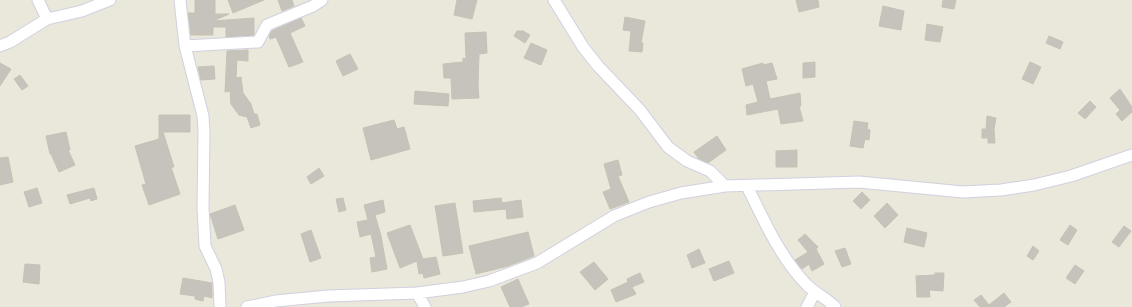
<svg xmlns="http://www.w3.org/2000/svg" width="1132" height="307" font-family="Commissioner,sans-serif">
	<rect width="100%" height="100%" fill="#eae7db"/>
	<path fill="#c5c3bb" stroke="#c5c3b5" d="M195,0H215V14H229L213,21L254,18V35L226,37V27H213V35H191L188,13H195Z
		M228,0H264L233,13Z
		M278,0H292L294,6L282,11Z
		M457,0H477L472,19L454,15Z
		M796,0H818L819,7L799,12Z
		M943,0H956L954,9L942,7Z
		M883,6L904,11L901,30L879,26Z
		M625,17L645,21L641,43H643L642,52L629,51L631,31L623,30Z
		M301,18L305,26L290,33L303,62L289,67L276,37L270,39L269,36L272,31Z
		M927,24L943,27L940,42L925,40Z
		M517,31H523L530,35L525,43L514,36Z
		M486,32L487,53L479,54L478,86L479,98L452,99L451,78H444L443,64L463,62V58L466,59L465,33Z
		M1049,36L1063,42L1060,49L1046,43Z
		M531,43L547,50L541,65L524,58Z
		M248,50V61L237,60L236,78L241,77L243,93L251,104L254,114H257L260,125L251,128L247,117L239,115L231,104L230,91L225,92L227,51Z
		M350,54L358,69L343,76L336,61Z
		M815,62V77L803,78V63Z
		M1030,62L1041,67L1033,84L1022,79Z
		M0,63L11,69L0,86Z
		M763,63V65L772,63L777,79L766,81L770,99L800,93L801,106H799L803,121L781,124L778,109L747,115L746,105L758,102L753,84L746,86L742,69Z
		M214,66L215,79L201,80L198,67Z
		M20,75L28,86L22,90L14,79Z
		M1120,89L1132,107V112L1122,121L1116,114L1120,110L1110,98Z
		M415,91L449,94L448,106L414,104Z
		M1090,101L1096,107L1085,119L1078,113Z
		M159,115H190V132H163L174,167H171L180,194L149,205L142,185L146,184L135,146L159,139Z
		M987,116L996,118L994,129L995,143H988V138H982V129H986Z
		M394,120L397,129L404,127L410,149L371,160L363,128Z
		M854,121L868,123L867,129L870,130L869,140L865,139L863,148L850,146Z
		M66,132L70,150H68L75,165L59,172L51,154H50L46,136Z
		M717,136L726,150L708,163L699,159L694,152Z
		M797,150V167H776V151Z
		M8,157L13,182L0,185V158Z
		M618,160L622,175L618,176L629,202L610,209L603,192L611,189L604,164Z
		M319,168L324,176L311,184L307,177Z
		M37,188L42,203L29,207L24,192Z
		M94,188L97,199L91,201L90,198L70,204L67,195Z
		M862,192L870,200L861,209L853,201Z
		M343,198L346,210L339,212L336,199Z
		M501,198L502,203L521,200L523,217L507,219L506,209L474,212L473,201Z
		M383,200L385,212L375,215L381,236L387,269L372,272L370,258L376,257L371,234L360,237L357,222L368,220L364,205Z
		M455,203L463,253L443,256L435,206Z
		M887,203L898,215L885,228L874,216Z
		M235,205L244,230L218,239L210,214Z
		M410,225L423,259L436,257L440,274L424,278L423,273L419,274L417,261L400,268L387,233Z
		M1070,225L1077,230L1068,245L1060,240Z
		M1124,226L1131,231L1119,247L1112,242Z
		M907,228L927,233L924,247L904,242Z
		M311,230L321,258L310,262L301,234Z
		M528,232L534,256L508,266L476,274L469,246Z
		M805,234L818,247L816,249L824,264L812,271L809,264L802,269L795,260L808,252L798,240Z
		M1033,246L1039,251L1033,260L1027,256Z
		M845,248L851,264L842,267L835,251Z
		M699,249L705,263L692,268L687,255Z
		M729,261L734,273L714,281L709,269Z
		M594,262L608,279L595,290L580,272Z
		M25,264L40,265L39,284L23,282Z
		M1075,265L1084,271L1075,284L1066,278Z
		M640,273L644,282L632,287L636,294L616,302L611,290L628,282L627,279Z
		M935,273H944L943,291L929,290L930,297H917L916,276L935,275Z
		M183,278L212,283V298L204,296L203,301L195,299V296L180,294Z
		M518,279L529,304L521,307H510L501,287Z
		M1004,293L1011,302L1004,307H980L974,300L981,295L989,305Z"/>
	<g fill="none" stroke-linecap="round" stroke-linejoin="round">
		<defs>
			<path id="minor" d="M38,0L47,19
				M180,0L185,46L203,116L204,131L203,208L205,246L216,269L219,282L220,307
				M554,0L583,47L598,66L640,110L668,147L687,161L710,171L725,186
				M0,46L10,42L47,19L82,11L110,0
				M185,46L258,42L267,25L313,6L322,0
				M747,186C763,219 780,257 806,284C814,293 827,298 835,307
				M417,293L425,307
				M247,307L276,301L328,296L417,293L463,287L489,281L537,263L614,216L649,202L681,193L725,186L859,182L963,192L1001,190L1034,185L1071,176L1132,155
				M807,307L815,292"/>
		</defs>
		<use href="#minor" stroke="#d1d0e0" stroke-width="13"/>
		<use href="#minor" stroke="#fff" stroke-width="11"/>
	</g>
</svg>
